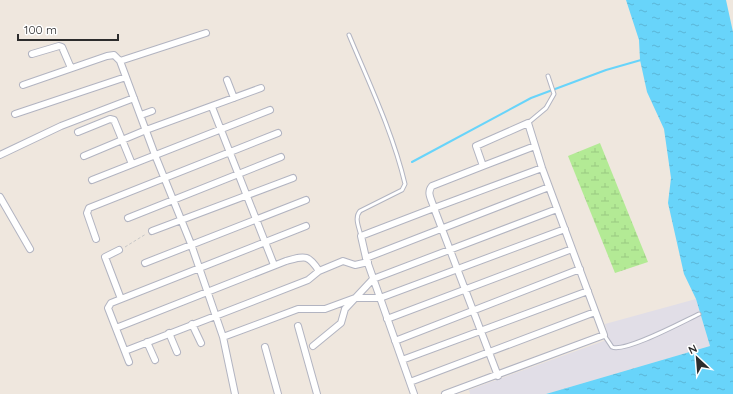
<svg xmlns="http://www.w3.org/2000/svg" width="733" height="394" font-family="Quicksand,sans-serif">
	<defs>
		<pattern id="wetland-marsh" width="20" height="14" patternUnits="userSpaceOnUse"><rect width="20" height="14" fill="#b3ea95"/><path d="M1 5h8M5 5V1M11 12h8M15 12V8" fill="none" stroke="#9ac981"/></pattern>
		<pattern id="water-ripples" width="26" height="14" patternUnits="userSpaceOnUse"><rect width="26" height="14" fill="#68d4fa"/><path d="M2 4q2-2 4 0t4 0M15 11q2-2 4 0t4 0" fill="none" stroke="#5ab6d6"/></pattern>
	</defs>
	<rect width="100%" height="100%" fill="#efe7de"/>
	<path fill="#e1dee7" d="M696,299L710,346L546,394H470L469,390L609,339L605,324Z"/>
	<path fill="url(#wetland-marsh)" d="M600,143L648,262L615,273L568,156Z"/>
	<path fill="url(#water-ripples)" d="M626,0H726L733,32V394H546L710,346L696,299L684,274L668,203L671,178L664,129L647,92L640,60L639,40Z"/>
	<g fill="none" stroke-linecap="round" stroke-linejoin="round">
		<path stroke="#68d4fa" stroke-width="2" d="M412,162L531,98L606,70L641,60"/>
		<defs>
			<path id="service" d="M349,35C369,83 393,133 405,184L402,190L360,211C354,218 359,227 361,236
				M528,123L546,108L554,94L548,76
				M604,335L612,347C625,353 684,321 699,314"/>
			<path id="minor" d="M32,54L59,46L62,47L71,68
				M120,61L206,33
				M227,80L234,98
				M23,85L107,56L114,55L120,61L155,155L191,244L223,337L235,394
				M212,107L274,265
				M15,114L126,77
				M141,115L152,111
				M78,132L110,119L114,120L132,164
				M0,155L61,126L134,98
				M84,156L146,130L261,88
				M483,166L535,146
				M92,180L270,110
				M0,197L30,249
				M128,218L281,157
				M152,231L293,178
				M96,239L87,213L89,208L278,133
				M119,250L105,257L121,299
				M366,258L549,187
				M145,263L306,200
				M387,319L572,249
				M192,324L201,343
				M298,326L317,394
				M116,328L286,261C305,256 308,254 319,271
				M169,333L177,352
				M223,337L298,309H325L355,298H380L565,229
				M395,341L580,269
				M147,342L155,360
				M313,346L341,323L345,309L373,279L557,209
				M265,347L278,394
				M125,351L308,280L319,271L343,261L355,265L368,262
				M402,360L588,291
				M129,362L108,308L111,303L306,226
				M498,376L434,208L542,168
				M410,382L595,312
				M414,394L366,258L361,236L434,208C432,200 426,193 432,186L483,166L476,146L528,123L542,168L604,335L445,394"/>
		</defs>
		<use href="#service" stroke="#b2b4c1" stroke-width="5"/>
		<use href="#minor" stroke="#b2b4c1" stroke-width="8"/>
		<path stroke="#c8c8c8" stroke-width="1" stroke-dasharray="3 2" stroke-linecap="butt" d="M125,247L146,234"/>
		<use href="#service" stroke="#fff" stroke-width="3"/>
		<use href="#minor" stroke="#fff" stroke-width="6"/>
	</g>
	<g transform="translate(697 358) rotate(334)" stroke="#ffffff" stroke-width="3" paint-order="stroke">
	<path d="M0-3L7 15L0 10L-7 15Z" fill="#2c2c2c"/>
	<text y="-6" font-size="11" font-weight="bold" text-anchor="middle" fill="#2c2c2c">N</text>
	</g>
	<path d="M18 34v6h100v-6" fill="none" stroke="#2c2c2c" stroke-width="2"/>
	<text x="24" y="34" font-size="12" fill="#2c2c2c" stroke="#ffffff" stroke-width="3" paint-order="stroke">100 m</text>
</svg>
